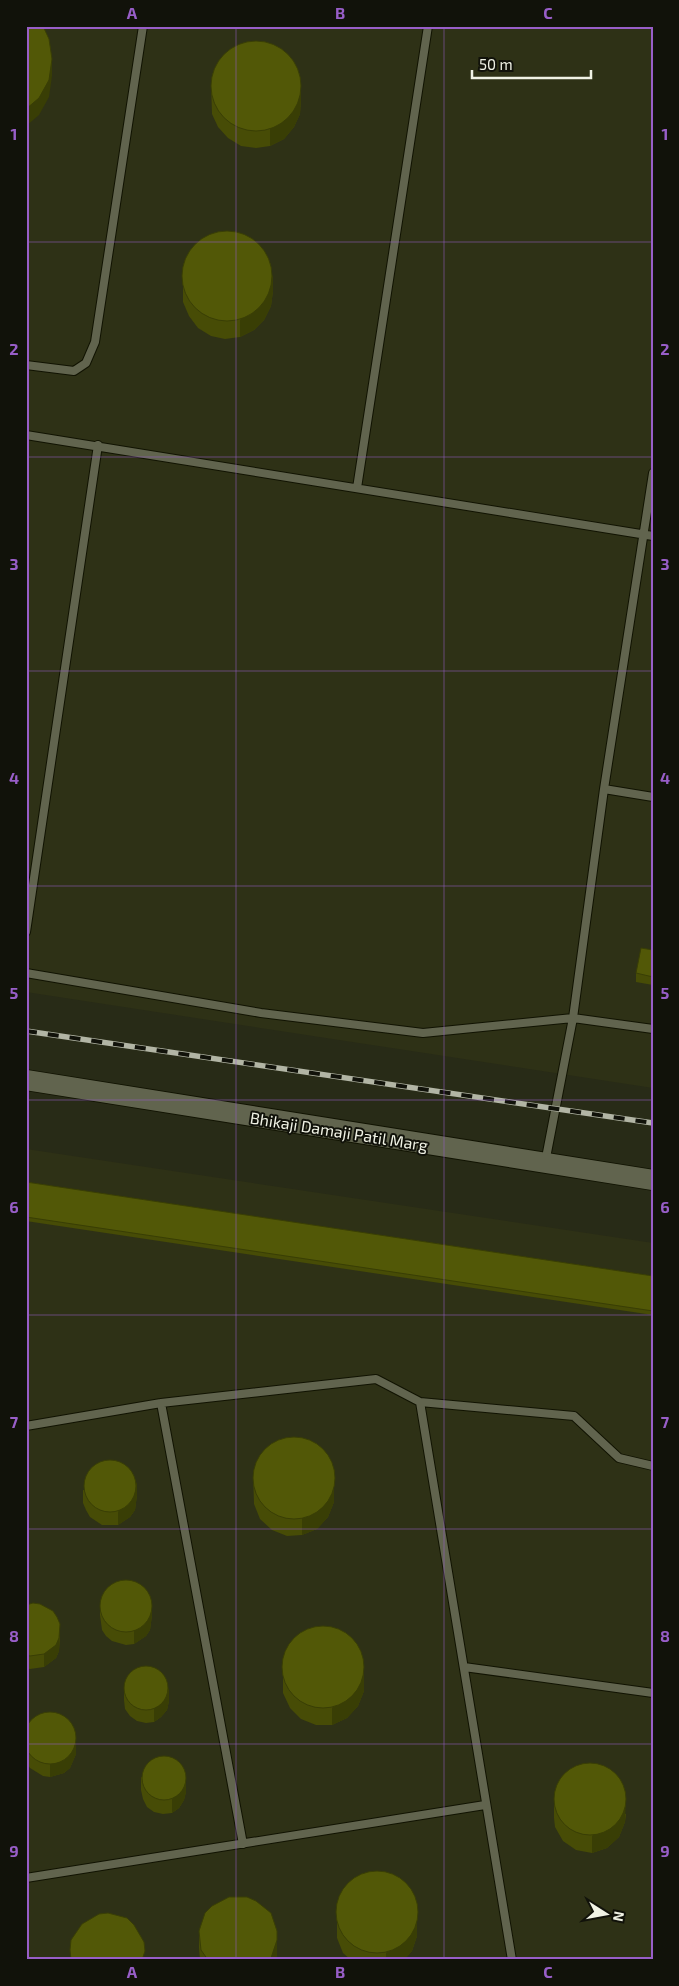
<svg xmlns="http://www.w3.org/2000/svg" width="679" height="1986" font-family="'Exo 2',sans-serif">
	<rect width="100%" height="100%" fill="#282b17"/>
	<path fill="#2e3116" d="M26,26H653V1088L26,992Z
		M26,1149L653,1243V1960H26Z"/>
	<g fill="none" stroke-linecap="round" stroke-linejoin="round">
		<defs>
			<path id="lane" d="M26,365L74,371L86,363L95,342L143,26
				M26,435L653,536
				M653,473L604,789L653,797
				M357,488L428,26
				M26,932L98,445
				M26,973L261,1013L423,1033L573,1018L653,1029
				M545,1163L573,1018L604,789
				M420,1402L512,1960
				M161,1403L243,1844
				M26,1426L161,1403L376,1379L420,1402L574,1416L619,1458L653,1466
				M464,1667L653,1693
				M26,1878L485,1805"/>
			<path id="secondary" d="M26,1080L653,1180"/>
		</defs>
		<use href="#lane" stroke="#111302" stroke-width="10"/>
		<use href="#secondary" stroke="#111302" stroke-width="22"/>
		<use href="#lane" stroke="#61644e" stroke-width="8"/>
		<use href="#secondary" stroke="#61644e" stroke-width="20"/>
		<defs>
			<path id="rail" d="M26,1031L653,1123"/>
		</defs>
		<use href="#rail" stroke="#b2b5a5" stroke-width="5.5"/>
		<use href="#rail" stroke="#11120a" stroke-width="4" stroke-dasharray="11" stroke-linecap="butt"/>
	</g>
	<path fill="#474c06" d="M211,82L301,99L300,114L294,127L284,139L270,146L256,148L241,146L228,138L218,127L212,114Z
		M183,271L273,291L271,306L264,320L254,330L240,337L225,339L211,336L198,328L189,316L183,302Z
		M653,950V985L636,982V973Z
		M26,1182L653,1276V1315L26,1221Z
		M253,1471L334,1502L328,1517L317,1529L302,1535L287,1536L272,1530L260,1519L254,1504Z
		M83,1490L137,1495L135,1510L130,1517L118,1525H102L90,1517L86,1510L83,1503Z
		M100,1602L152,1615L150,1630L146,1636L134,1644L126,1645L112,1641L106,1636L102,1630L100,1615Z
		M26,1605L60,1637L59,1651L56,1658L44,1667L30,1669L26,1668Z
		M283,1660L364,1691L358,1706L347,1718L332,1725H316L301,1719L290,1708L283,1693Z
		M124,1687L169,1701L167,1710L161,1717L154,1722L146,1723L137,1721L130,1716L125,1709L124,1700Z
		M26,1728L76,1754L70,1768L64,1773L50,1777L43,1776L30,1768L26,1762Z
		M141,1777L186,1792L184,1800L179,1808L172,1813L163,1814L154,1812L147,1807L143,1799L141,1790Z
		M554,1802L626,1814L625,1822L619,1837L607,1848L592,1853L576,1850L563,1841L555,1827L554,1818Z
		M337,1905L417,1936L412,1951L404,1960H351L343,1953L337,1938Z
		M199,1931H277V1960H200L199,1948Z"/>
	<path fill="#393e05" d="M52,59V76L49,97L39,115L26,126V109Z
		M301,82V99L300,114L294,127L284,139L270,146V129Z
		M27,245V262L26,267V250Z
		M273,275V291L271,306L264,320L254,330L240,337V320Z
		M137,1482V1495L135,1510L130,1517L118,1525V1512Z
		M334,1485V1502L328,1517L317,1529L302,1535V1518Z
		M152,1602V1615L150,1630L146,1636L134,1644V1631Z
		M60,1624L59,1651L56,1658L44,1667V1654Z
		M364,1674V1691L358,1706L347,1718L332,1725V1708Z
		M169,1688V1701L167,1710L161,1717L154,1722V1708Z
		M76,1741V1754L70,1768L64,1773L50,1777V1764Z
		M186,1779V1792L184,1800L179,1808L172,1813V1799Z
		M626,1797L625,1822L619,1837L607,1848L592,1853V1836Z
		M417,1919V1936L412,1951L404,1960H386V1953Z
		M277,1940V1960H269Z"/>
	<path fill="#525807" stroke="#393e05" d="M26,26H43L49,39L52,59L49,80L39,98L26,109Z
		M211 86a45 45 0 1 1 90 0a45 45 0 1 1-90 0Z
		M182 276a45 45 0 1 1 90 0a45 45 0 1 1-90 0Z
		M641,948L653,950V977L636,973Z
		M26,1182L653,1276V1311L26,1217Z
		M253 1478a41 41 0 1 1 82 0a41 41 0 1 1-82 0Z
		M84 1486a26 26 0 1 1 52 0a26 26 0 1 1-52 0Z
		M100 1606a26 26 0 1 1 52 0a26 26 0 1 1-52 0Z
		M33,1603L40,1604L53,1611L57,1617L60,1624L59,1638L56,1645L44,1654L30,1656L26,1655V1605Z
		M282 1667a41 41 0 1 1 82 0a41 41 0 1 1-82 0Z
		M124 1688a22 22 0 1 1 44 0a22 22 0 1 1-44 0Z
		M24 1738a26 26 0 1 1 52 0a26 26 0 1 1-52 0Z
		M142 1778a22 22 0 1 1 44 0a22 22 0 1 1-44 0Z
		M554 1799a36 36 0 1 1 72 0a36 36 0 1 1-72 0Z
		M336 1912a41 41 0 1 1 82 0a41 41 0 1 1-82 0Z
		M229,1897H247L256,1901L271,1913L277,1931V1940L271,1958L269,1960H208L201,1950L199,1931L205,1913L212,1906Z
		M108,1913L127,1918L134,1925L144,1942L145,1951L142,1960H71L70,1950L71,1940L82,1924L99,1914Z"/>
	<path fill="none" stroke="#985ec8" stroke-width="1" stroke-opacity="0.55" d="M236,26V1960M444,26V1960M26,242H653M26,457H653M26,671H653M26,886H653M26,1100H653M26,1315H653M26,1529H653M26,1744H653"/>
	<g text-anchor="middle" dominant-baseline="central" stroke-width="4" stroke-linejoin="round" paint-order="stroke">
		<g font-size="16" fill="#f0f2e5" stroke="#11120a">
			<text transform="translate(339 1131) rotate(9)">Bhikaji Damaji Patil Marg</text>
		</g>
	</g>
	<rect width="679" height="1986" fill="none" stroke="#11120a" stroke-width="55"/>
	<g transform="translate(606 1914) rotate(101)" stroke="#11120a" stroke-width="4" paint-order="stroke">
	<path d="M0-4L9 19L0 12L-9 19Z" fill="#f0f2e5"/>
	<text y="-8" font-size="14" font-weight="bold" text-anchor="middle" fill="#f0f2e5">N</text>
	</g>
	<path d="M472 70v8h119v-8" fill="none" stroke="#f0f2e5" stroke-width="2.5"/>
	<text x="479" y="70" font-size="15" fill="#f0f2e5" stroke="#11120a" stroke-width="4" paint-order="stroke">50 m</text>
	<rect x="28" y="28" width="624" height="1930" fill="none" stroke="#985ec8" stroke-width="2"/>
	<g font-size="16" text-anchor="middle" font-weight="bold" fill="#985ec8">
		<text x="132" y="19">A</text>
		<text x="340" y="19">B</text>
		<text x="548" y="19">C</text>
		<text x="14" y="140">1</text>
		<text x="665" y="140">1</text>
		<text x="14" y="355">2</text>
		<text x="665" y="355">2</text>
		<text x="14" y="570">3</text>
		<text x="665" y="570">3</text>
		<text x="14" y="784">4</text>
		<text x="665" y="784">4</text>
		<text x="14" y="999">5</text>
		<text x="665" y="999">5</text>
		<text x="14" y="1213">6</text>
		<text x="665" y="1213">6</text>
		<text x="14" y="1428">7</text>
		<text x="665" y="1428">7</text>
		<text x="14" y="1642">8</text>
		<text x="665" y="1642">8</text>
		<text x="14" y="1857">9</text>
		<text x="665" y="1857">9</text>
		<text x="132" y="1978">A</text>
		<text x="340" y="1978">B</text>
		<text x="548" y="1978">C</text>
	</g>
</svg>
